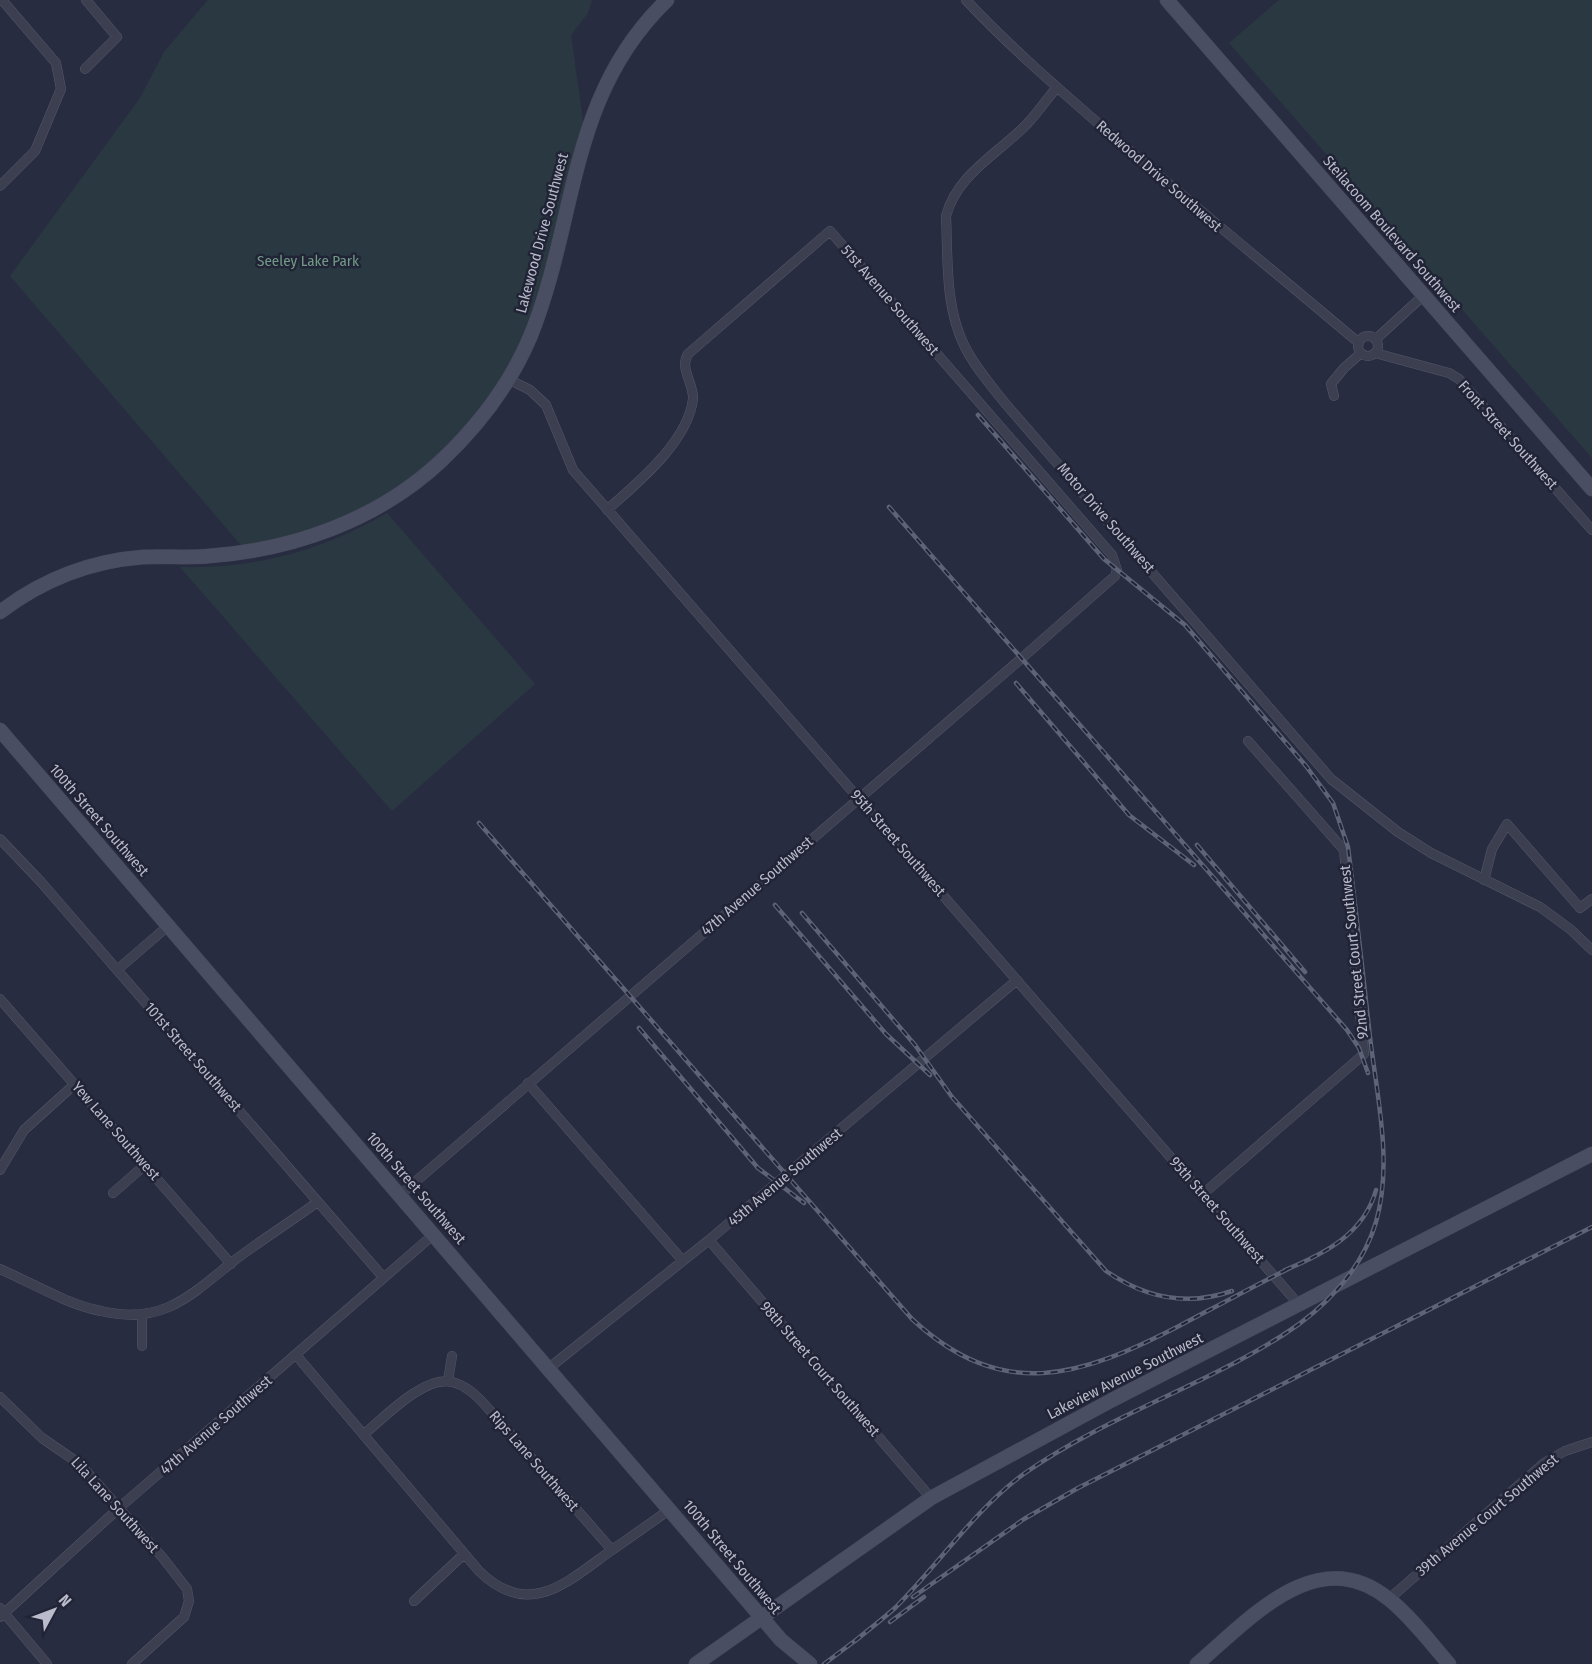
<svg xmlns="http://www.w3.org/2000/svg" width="1592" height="1664" font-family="'Fira Sans Condensed',sans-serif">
	<rect width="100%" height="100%" fill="#282c40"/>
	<path fill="#2a3941" d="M208,0H592L588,13L571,35L585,135L538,315L475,426L377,507L247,552L10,276L140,98L164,52Z
		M1279,0H1592V458L1229,43Z
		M387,513L535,684L392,811L180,567C254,569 322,551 387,513Z"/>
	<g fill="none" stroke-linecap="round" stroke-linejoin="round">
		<defs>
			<path id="street" d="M966,0C1010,47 1059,89 1107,131C1190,203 1275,272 1359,343
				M85,69L117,37L86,0
				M1057,87C1047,99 1038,112 1027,124C999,153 957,174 946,216C948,259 945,306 964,345C974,366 990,384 1004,402L1331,779L1398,832L1431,853L1540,907L1570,929L1592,950
				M0,186L35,151L61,89L56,63L2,0
				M1358 346a10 10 0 1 1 20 0a10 10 0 1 1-20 0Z
				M1376,339L1424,295
				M1375,353L1449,373L1459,379L1592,530
				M508,379L530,390L546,405L573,470L1300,1306
				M1334,396L1331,384L1344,368L1361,353
				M0,839L41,882L383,1277
				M1484,880L1492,849L1507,824L1580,908L1592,899
				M117,970L168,926
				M0,999L231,1264
				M528,1083L683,1261
				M0,1170L24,1130L75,1084
				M113,1193L145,1165
				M1203,1194L1364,1054L1344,850L1248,741
				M400,1195L1022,658L1115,576L1117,570L1112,555L830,231L688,354C679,368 694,384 693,399C688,442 637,483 607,510
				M709,1240L931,1498
				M0,1269C32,1283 66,1304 101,1311C161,1325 188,1298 231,1263C258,1242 289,1223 316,1203
				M142,1346V1314
				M296,1355L479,1571C528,1619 565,1584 609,1552C629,1538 650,1524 670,1509
				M549,1368L709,1240L1017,980
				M448,1381L452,1356
				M0,1397L42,1438L80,1464L163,1558L187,1589L189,1601L184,1617L132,1664
				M364,1434C384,1418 424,1375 452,1382C467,1386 476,1395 486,1406L612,1550
				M1389,1599L1544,1463L1565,1451L1592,1442
				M414,1601L464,1554
				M0,1608L47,1664
				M0,1617L119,1508L433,1235"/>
			<path id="secondary" d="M1167,0L1592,489
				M0,612C42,580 91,561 143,557C165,556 187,558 209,556C293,550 378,520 441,461C478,426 511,383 531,335C578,217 568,95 667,0
				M0,730L781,1640L810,1664
				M696,1664L931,1498L1112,1400L1592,1154
				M1197,1664C1250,1619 1318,1540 1390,1600C1412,1618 1430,1642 1449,1664"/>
		</defs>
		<use href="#street" stroke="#545768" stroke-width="10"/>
		<use href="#secondary" stroke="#46485a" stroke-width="15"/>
		<use href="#street" stroke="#3c3f50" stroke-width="9"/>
		<use href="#secondary" stroke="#4a4e63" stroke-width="14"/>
		<defs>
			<path id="rail" d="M889,507L1347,1030L1359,1048L1368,1073
				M1016,683L1129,815L1194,865
				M479,823L912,1319C1003,1403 1080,1377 1179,1326C1217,1306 1254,1286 1292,1267
				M1197,845L1305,972
				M775,905L886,1034L930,1075
				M802,913L915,1045L952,1097L1106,1271C1145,1298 1186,1307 1232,1291
				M639,1028L758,1168L804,1203
				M1285,1270C1324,1254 1364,1234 1376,1190
				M913,1597L1024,1519L1078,1488L1592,1227
				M890,1622L924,1597
				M855,1641C868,1630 883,1619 896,1607C940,1563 974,1510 1025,1473C1105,1417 1201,1387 1283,1335C1324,1309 1362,1270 1376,1222C1393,1163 1377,1097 1370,1037C1363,974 1356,910 1348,847L1333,803L1306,766L1185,625L1104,559L978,415
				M824,1664L860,1637"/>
		</defs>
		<use href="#rail" stroke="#5e6377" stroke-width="4.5"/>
		<use href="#rail" stroke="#212436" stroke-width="2" stroke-dasharray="7" stroke-linecap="butt"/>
	</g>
	<g text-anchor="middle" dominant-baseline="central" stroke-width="5" stroke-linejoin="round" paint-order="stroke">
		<g font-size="15" fill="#b9bbca" stroke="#212436">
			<text transform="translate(1159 176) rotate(41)">Redwood Drive Southwest</text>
			<text transform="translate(542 233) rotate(-75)">Lakewood Drive Southwest</text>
			<text transform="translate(1392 234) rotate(49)">Steilacoom Boulevard Southwest</text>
			<text transform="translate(890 300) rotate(49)">51st Avenue Southwest</text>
			<text transform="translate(1508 435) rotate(48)">Front Street Southwest</text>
			<text transform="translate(1106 518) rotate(49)">Motor Drive Southwest</text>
			<text transform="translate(99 820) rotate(49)">100th Street Southwest</text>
			<text transform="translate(898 843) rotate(49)">95th Street Southwest</text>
			<text transform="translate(757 886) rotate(-41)">47th Avenue Southwest</text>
			<text transform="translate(1354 952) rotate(-96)">92nd Street Court Southwest</text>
			<text transform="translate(193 1057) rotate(49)">101st Street Southwest</text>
			<text transform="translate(116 1131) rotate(49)">Yew Lane Southwest</text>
			<text transform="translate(785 1177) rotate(-40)">45th Avenue Southwest</text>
			<text transform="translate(416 1188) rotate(49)">100th Street Southwest</text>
			<text transform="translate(1217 1210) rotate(49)">95th Street Southwest</text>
			<text transform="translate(820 1369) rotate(49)">98th Street Court Southwest</text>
			<text transform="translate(1125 1376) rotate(-27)">Lakeview Avenue Southwest</text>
			<text transform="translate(216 1425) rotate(-41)">47th Avenue Southwest</text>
			<text transform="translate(534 1461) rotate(49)">Rips Lane Southwest</text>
			<text transform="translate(115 1505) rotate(48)">Lila Lane Southwest</text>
			<text transform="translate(1487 1515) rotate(-40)">39th Avenue Court Southwest</text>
			<text transform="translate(732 1557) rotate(50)">100th Street Southwest</text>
		</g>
		<g font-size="15" fill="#719a84" stroke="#212436">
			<text x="308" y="261">Seeley Lake Park</text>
		</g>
	</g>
	<g transform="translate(54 1610) rotate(49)" stroke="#212436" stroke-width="4.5" paint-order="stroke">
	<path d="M0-4.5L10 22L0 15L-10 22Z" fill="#b9bbca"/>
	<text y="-9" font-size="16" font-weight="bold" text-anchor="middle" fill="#b9bbca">N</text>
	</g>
</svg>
